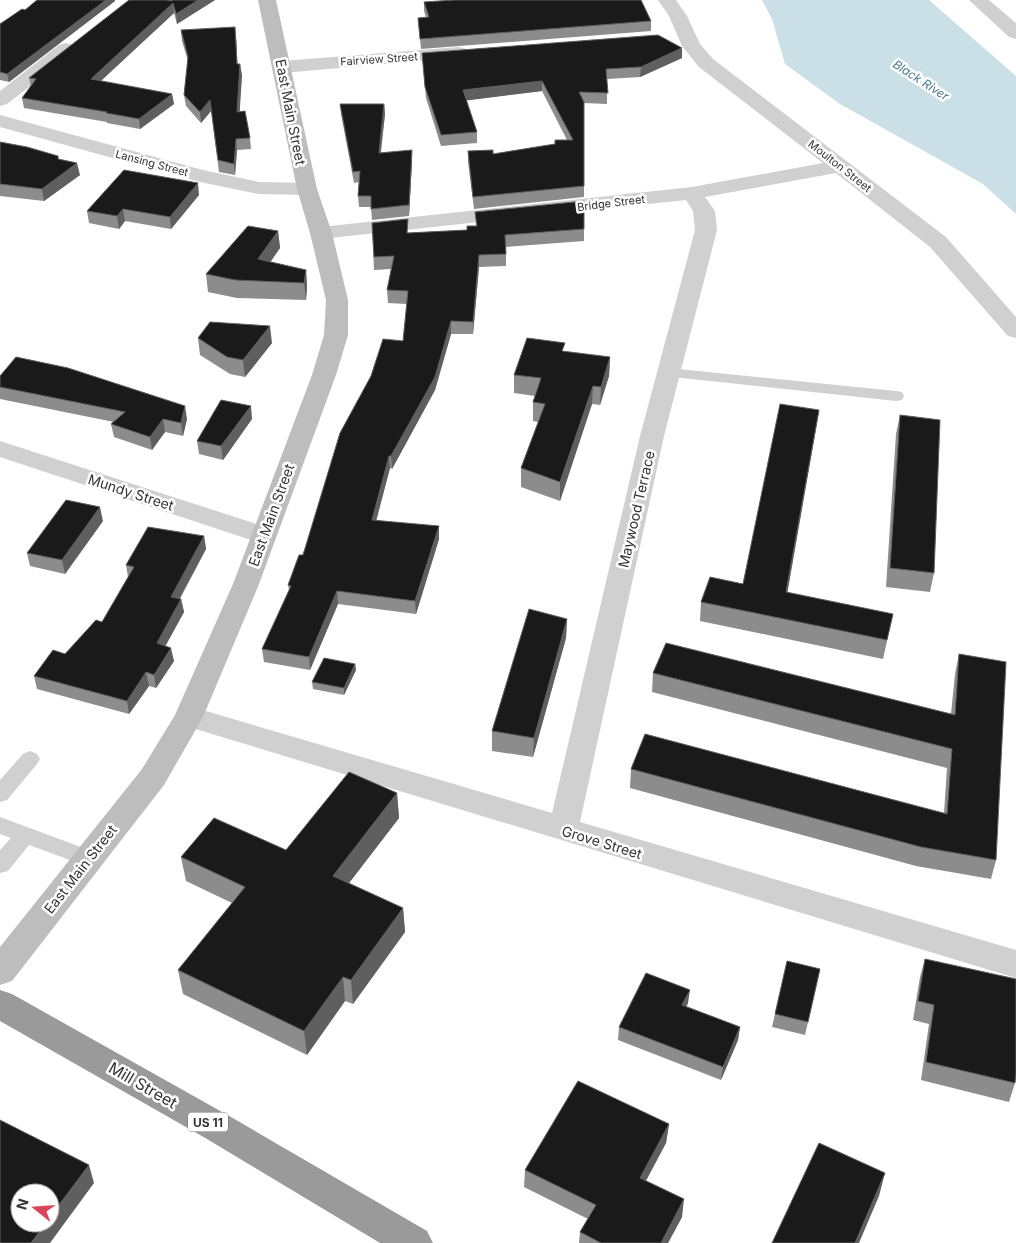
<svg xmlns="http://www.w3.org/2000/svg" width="1016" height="1243" font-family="Inter,sans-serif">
	<rect width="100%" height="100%" fill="#fff"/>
	<path fill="#cbdfe7" d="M762,0H929L1016,76V214L983,184L840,104L785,64L772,19Z"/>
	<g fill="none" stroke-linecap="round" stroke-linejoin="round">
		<path fill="#d0d0d0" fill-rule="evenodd" d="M669,368L896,391L902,392L904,396L902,400L896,401L663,376L661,373L663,370Z
			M30,751L37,754L40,759L37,764L7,800L0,802V780L23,754Z
			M0,817L97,853L100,859L97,865L89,867L29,845L8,871L0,873V850L11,838L0,834Z"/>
		<path fill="#d0d0d0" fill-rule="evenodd" d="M658,0H676L687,16L700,44L713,59L946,237L1016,317V338L1008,336L930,247L836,173L705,197L715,211L717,230L664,436L580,822L1016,950V978L179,724L175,717L179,710L189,706L552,813L640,436L695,230L693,211L686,200L321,239L313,238L310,233L313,228L321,227L692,187L823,163L699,67L682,46L669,16Z
			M969,0H989L1016,23V39L1009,37Z
			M66,43L73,45L75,49L73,53L7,104L0,106V91L59,45Z
			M459,47L466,49L468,53L466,57L282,73L275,71L273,67L275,63L282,61Z
			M0,115L203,170L259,182L307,183L314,185L317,189L314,193L307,195L259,194L200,182L0,127Z
			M0,441L272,529L276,535L272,541L263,544L254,541L0,457Z"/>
		<path fill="#bdbdbd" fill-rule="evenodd" d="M258,0H276L317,189L332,233L348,300V335L336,375L259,584L203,717L164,785L12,981L0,985V947L142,769L175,715L233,584L312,375L324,335L326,300L310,233L297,189Z"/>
		<path fill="#9a9a9a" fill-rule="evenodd" d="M0,990L12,994L231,1117L427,1231L433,1243H380L207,1139L0,1021Z"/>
	</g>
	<path fill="#8c8c8c" d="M170,0H215L177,24L174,13L101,81L172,94L174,104L140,129L107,123V122L24,108L22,98L31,87L29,78Z
		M115,1L9,82L0,80V24L25,10Z
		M424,2L651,21V31L421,49L418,18L426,17L424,11Z
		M181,30L236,37L237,64L242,75L239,112L250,138L251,149L237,150L235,175L219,172L211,111L201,123L186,106L184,95L188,61L182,41Z
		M422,53L682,58L640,77L607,79V104L584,103V197L474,209L468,162V151L493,154L555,144L567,140L542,91L466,100L477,132V143L441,146L426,98Z
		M340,104H384L385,114L381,153L412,161L409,216L372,220L371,207H359L358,196L359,182L354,183L341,114Z
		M0,142L58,156L59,159L80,175L44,201L0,196Z
		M199,195L171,229L125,221L119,229L89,223L87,211Z
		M475,212L584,229V241L506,247V266L479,267L473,334H451L435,390L392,469L390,468L376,521L439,526V539L416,614L338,604L310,670L264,662L262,649L289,590L288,585L403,341L407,304L388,303L387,290L391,269L374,270L372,223L408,233L467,230L476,226Z
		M278,231L280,248L270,262L306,270L307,287L306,300L237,298L208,292L206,274Z
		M198,338L272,343L245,377L230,374L200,355Z
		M565,352L610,357L609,376L600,405L592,404L560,501L521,487V468L538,422L533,421V402L535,396L514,393V375Z
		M0,376L187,419L183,436L165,432L152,450L114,437L111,424L114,422L0,399Z
		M819,410L787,593L893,614L883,659L700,621L701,602L743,584Z
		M900,415L934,573L930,592L886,587L896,434Z
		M252,419L223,460L199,454L197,441Z
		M103,521L65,574L30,566L27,553Z
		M204,536L206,549L180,599H181L184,612L165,646L174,661L156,688L149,686L129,714L37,689L34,676L65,654L102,622L128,577L126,565Z
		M567,619L566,638L533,757L492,751V731Z
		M959,654L996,860L991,879L916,866L630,788L631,769L944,813L947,768L652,692L653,673L951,714L955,674Z
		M355,664L356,670L344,695L313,689L312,682Z
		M397,793L399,818L349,883L403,908L405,932L353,1004L345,1001L307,1055L183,994L178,970L232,903L186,881L181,857L286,850Z
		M925,959L1015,1083L1009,1102L921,1080L929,1024L913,1020L920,977Z
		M820,969L805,1035L772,1027L775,1014Z
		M688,1003L686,1007L740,1027L738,1040L721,1080L618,1040L619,1027Z
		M669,1124L666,1143L646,1181L682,1217L668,1243H579L580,1232L588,1219L524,1187L525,1170Z"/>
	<path fill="#5f5f5f" d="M106,0H115V1L9,82L7,74Z
		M198,0H215L177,24L176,14Z
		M173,3L174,13L92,89L91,79Z
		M235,27L236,37L238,75L237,64Z
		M682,48V58L640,77L641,67Z
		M240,64L242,75L239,123L237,112Z
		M542,81V91L463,101V90Z
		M172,94L174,104L140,129L139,119Z
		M210,100L211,111L201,123L200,112Z
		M384,104L385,114L379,163V153Z
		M236,139L237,150L235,175L234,164Z
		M412,150V161L409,216V205Z
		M77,163L80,175L44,201L42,189Z
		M198,183L199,195L171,229L170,217Z
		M123,209L125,221L119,229L117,216Z
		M278,231L280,248L260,277L258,259Z
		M479,255V267L473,334V322Z
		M306,270L307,287L306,300L304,283Z
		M451,321V334L435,390L392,469L391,456Z
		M270,326L272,343L245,377L243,360Z
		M610,357L609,376L600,405L601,387Z
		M593,386L592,404L560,501V482Z
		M185,406L187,419L183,436L181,423Z
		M251,406L252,419L223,460L221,446Z
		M819,410L816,429L784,612L786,592Z
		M163,419L165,432L152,450L150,437Z
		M389,456L390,468L373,533L372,520Z
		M100,507L103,521L65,574L62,560Z
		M439,526V539L416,614L415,601Z
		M204,536L206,549L173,610L171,597Z
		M337,591L338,604L310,670L309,657Z
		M181,599L184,612L160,656L157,643Z
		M567,619L566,638L533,757L534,738Z
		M171,648L174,661L156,688L154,675Z
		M355,664L356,670L344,695V688Z
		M146,672L149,686L129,714L127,701Z
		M397,793L399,818L336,900L333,876Z
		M403,908L405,932L353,1004L351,980Z
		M343,977L345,1001L307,1055L304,1031Z
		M690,990L688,1003L681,1018L682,1005Z
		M740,1027L738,1040L721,1080L723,1067Z
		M669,1124L666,1143L638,1195L640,1178Z
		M89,1165L94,1183L50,1243H31L46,1223H50V1217Z
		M885,1173L879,1196L859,1243H855Z
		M684,1199L682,1217L668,1243H661Z"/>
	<path fill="#1a1a1a" stroke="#5f5f5f" d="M37,0H106L7,74L0,72V24L22,9L25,10Z
		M129,0H167L172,1V0H198L176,14L173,3L91,79L172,94L139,119L106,113L107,112L22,98L36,79L29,78Z
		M454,0H641L651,21L420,39L418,18L429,17L424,2Z
		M235,27L237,64H240L237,112L245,111L250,138L236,139L234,164L218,160L210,100L200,112L184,95L188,57L181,30Z
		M658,35L682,48L641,67L606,69L608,93L579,92L584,102V186L473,197L468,151L493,150V154L555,144V140H573L542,81L463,90L477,132L441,135L425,87L422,53Z
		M340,104H384L379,153L412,150L409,205L371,209V196H358L360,171L353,172Z
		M0,142L27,147L58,156V159L77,163L42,189L0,184Z
		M124,170L198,183L170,217L123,209L117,216L87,211Z
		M584,201V229L505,235L506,254L479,255L473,322L451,321L435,377L391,456H389L372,520L439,526L415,601L337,591L309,657L262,649L291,586L288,585L299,555H303L340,433L371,376L383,339L403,341L408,291L387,290L394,256L374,257L372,223L408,219L407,233L467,230V226H477L475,212Z
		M248,226L278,231L258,259L306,270L304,283L235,280L206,274Z
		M210,322L270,326L243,360L227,357L198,338Z
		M527,338L565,343L562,351L610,357L601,387L593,386L560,482L521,468L545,404L533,402L541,378L514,375Z
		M16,357L68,368L185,406L181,423L163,419L150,437L111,424L125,412L0,387V376Z
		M221,400L251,406L221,446L197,441Z
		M780,404L819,410L786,592L893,614L887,640L701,602L710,577L743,584Z
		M900,415L940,420L934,573L890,568Z
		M66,500L100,507L62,560L27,553Z
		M148,527L204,536L171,597L181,599L157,643L171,648L154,675L146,672L127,701L34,676L53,650L65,654L96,620L102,622L134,567L126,565Z
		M529,609L567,619L534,738L492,731Z
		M666,643L955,715L959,654L1006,662L996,860L921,847L631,769L645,734L947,814L952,749L653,673Z
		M324,658L355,664L344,688L312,682Z
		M349,772L397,793L333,876L403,908L351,980L343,977L304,1031L178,970L245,887L181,857L214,818L286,850Z
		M925,959L1016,979V1074L1015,1083L926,1062L934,1005L918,1001Z
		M787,961L820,969L808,1022L775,1014Z
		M646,973L690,990L682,1005L740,1027L723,1067L619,1027Z
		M578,1081L669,1124L640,1178L684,1199L661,1243H601L580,1232L596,1205L525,1170Z
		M0,1120L89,1165L50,1217V1193H20V1223H46L31,1243H0Z
		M819,1143L885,1173L855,1243H772Z"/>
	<g text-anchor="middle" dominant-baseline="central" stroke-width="5" stroke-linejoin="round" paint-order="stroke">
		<g font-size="11" fill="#333" stroke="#fff">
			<text transform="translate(379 59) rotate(-4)">Fairview Street</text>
			<text transform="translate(152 163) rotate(15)">Lansing Street</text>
			<text transform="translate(840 166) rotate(38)">Moulton Street</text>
			<text transform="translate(611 203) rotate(-7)">Bridge Street</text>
		</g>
		<g font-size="12" font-style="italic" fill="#467890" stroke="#fff">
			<text transform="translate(921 80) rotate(33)">Black River</text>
		</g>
		<rect fill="#fff" stroke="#707070" stroke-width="1" x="188" y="1112.5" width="40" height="19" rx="4"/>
		<g font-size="12" font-weight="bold" fill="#333">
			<text x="208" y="1122">US 11</text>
		</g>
		<g font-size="14" fill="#333" stroke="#fff">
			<text transform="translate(291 112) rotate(79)">East Main Street</text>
			<text transform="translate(131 492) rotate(18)">Mundy Street</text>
			<text transform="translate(636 509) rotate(-77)">Maywood Terrace</text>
			<text transform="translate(271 515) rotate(-70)">East Main Street</text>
			<text transform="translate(602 842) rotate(17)">Grove Street</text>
			<text transform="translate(80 869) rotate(-52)">East Main Street</text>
		</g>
		<g font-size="16" fill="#333" stroke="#fff">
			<text transform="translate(143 1085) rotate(30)">Mill Street</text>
		</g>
	</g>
	<g transform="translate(35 1208) rotate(287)"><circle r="24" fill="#ffffff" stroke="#adadad"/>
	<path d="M0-4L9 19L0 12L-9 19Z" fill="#d8465a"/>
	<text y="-8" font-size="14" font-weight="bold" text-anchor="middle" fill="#333333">N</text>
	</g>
</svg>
